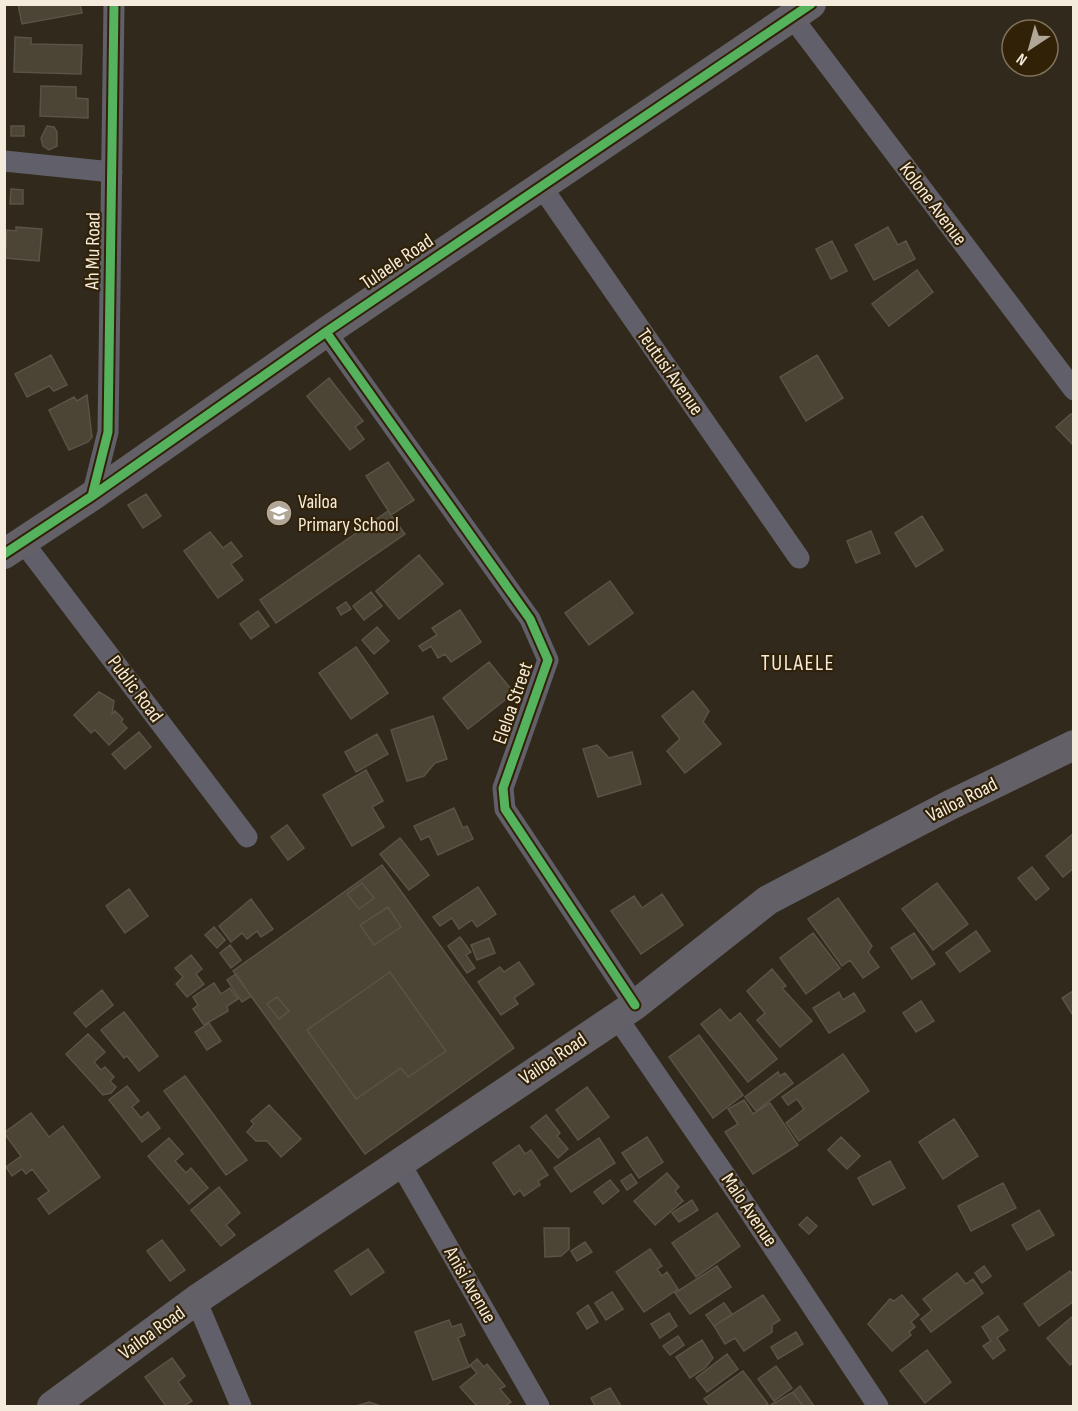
<svg xmlns="http://www.w3.org/2000/svg" width="1078" height="1411" font-family="'Sofia Sans Condensed',sans-serif">
	<rect width="100%" height="100%" fill="#31291b"/>
	<path fill="#4c4435" stroke="#5a5347" stroke-width="1.5" d="M18,4H80L82,13L22,24Z
		M15,37L31,38V44L82,45L81,74L14,72Z
		M41,86L76,87V98L88,99V118L40,116Z
		M11,126H24V136H11Z
		M47,126L54,127L57,132V146L49,150L43,146L41,138Z
		M11,189L23,190V204H10Z
		M16,227L42,229L39,261L5,258L7,230L16,231Z
		M888,227L898,245L906,241L915,259L874,280L855,245Z
		M832,241L847,271L831,279L816,249Z
		M917,270L933,292L889,326L872,304Z
		M51,355L67,385L54,391L49,386L27,397L15,374Z
		M817,355L843,398L806,421L780,377Z
		M329,378L363,421L355,427L364,439L350,450L307,396Z
		M87,395L92,437L88,442L69,450L49,410L74,397L77,401Z
		M1071,414L1074,416L1073,445L1056,427Z
		M388,462L414,500L391,515L366,476Z
		M146,494L161,516L143,528L128,505Z
		M388,511L405,534L276,623L260,600Z
		M922,516L943,550L916,567L895,533Z
		M871,531L880,553L856,563L847,541Z
		M210,532L223,548L231,542L242,556L231,564L243,580L218,598L184,551Z
		M419,555L443,584L399,619L376,591Z
		M610,581L633,613L589,645L565,613Z
		M371,592L382,606L364,620L353,606Z
		M346,602L351,609L341,615L337,608Z
		M460,610L481,642L451,662L445,654L438,658L431,646L423,651L419,646L437,635L432,628Z
		M258,611L269,626L251,639L240,624Z
		M377,627L389,641L374,654L362,640Z
		M356,647L388,693L351,719L319,673Z
		M489,662L514,693L468,729L443,698Z
		M693,691L709,711L703,722L721,744L685,773L667,751L680,739L662,716Z
		M99,692L114,701L112,714L115,711L123,719L121,722L127,728L109,745L95,730L91,733L74,715Z
		M433,716L447,759L435,763L424,776L407,781L391,730Z
		M139,732L151,747L125,769L112,754Z
		M377,734L388,754L356,772L345,752Z
		M597,745L609,758L632,752L641,784L598,797L583,749Z
		M366,770L383,801L372,807L384,827L352,846L323,795Z
		M454,808L463,828L467,826L473,839L438,855L429,836L421,840L414,826Z
		M287,825L304,848L288,860L271,837Z
		M1074,833V868L1063,877L1046,856Z
		M400,838L429,875L409,890L380,854Z
		M382,865L514,1048L365,1154L233,971Z
		M1032,867L1049,889L1036,900L1018,878Z
		M362,883L374,898L359,909L347,894Z
		M937,883L968,924L933,950L902,909Z
		M478,887L496,914L477,927L472,920L459,929L452,918L440,926L433,917Z
		M129,889L148,916L125,933L106,906Z
		M662,894L683,925L641,954L611,911L634,896L642,908Z
		M838,898L872,946L868,952L879,967L863,978L850,960L842,966L808,919Z
		M251,899L273,929L261,937L257,931L247,939L242,933L231,942L219,926Z
		M388,907L401,927L374,945L360,925Z
		M214,927L225,940L217,948L205,935Z
		M976,931L990,951L960,972L946,953Z
		M813,933L840,968L806,994L780,958Z
		M914,933L935,964L912,979L891,948Z
		M460,937L471,952L466,955L475,968L467,973L448,946Z
		M489,938L495,953L477,960L471,945Z
		M230,945L241,960L231,968L220,953Z
		M191,955L202,969L196,974L204,984L187,997L176,984L183,977L175,968Z
		M519,962L534,984L514,998L518,1004L501,1015L478,982L500,967L504,972Z
		M772,969L786,986L782,988L812,1021L780,1047L757,1020L765,1013L747,991Z
		M390,972L446,1051L408,1077L401,1068L356,1099L307,1030Z
		M236,974L251,996L242,1002L227,980Z
		M214,983L221,994L230,988L238,999L227,1006L228,1011L204,1025L193,1009L198,1005L193,997Z
		M102,990L113,1005L86,1027L74,1013Z
		M1073,991H1074V1017L1062,998Z
		M839,992L843,1000L854,993L865,1011L829,1033L813,1008Z
		M277,997L289,1011L279,1019L267,1004Z
		M921,1001L934,1021L916,1032L903,1013Z
		M720,1009L730,1021L740,1013L777,1059L748,1082L701,1024Z
		M124,1012L158,1056L139,1071L127,1056L124,1058L101,1030Z
		M209,1023L221,1041L207,1050L195,1032Z
		M88,1034L105,1052L94,1062L101,1070L105,1067L114,1077L110,1081L116,1087L111,1093L103,1095L66,1054Z
		M699,1035L743,1095L713,1118L669,1057Z
		M843,1054L869,1091L799,1141L786,1123L804,1109L797,1099L788,1105L782,1097Z
		M778,1072L780,1076L785,1073L793,1083L756,1111L745,1097Z
		M185,1076L247,1160L226,1175L164,1091Z
		M127,1086L139,1101L132,1107L141,1118L148,1112L160,1128L142,1142L109,1100Z
		M587,1087L609,1117L578,1140L556,1110Z
		M744,1100L753,1114L770,1103L798,1145L753,1174L725,1132L738,1124L728,1109Z
		M269,1105L301,1139L281,1157L267,1141H256L247,1132L254,1124L251,1121Z
		M31,1113L49,1137L63,1126L100,1177L49,1214L38,1199L49,1191L32,1169L26,1174L22,1169L12,1176L6,1167L21,1156L4,1133Z
		M546,1115L560,1133L557,1136L568,1149L558,1158L531,1127Z
		M954,1119L978,1156L943,1179L919,1142Z
		M647,1137L663,1162L639,1178L622,1153Z
		M841,1137L860,1156L847,1169L828,1150Z
		M169,1138L183,1154L175,1161L186,1173L191,1168L208,1188L189,1204L148,1156Z
		M599,1138L615,1163L571,1192L554,1168Z
		M519,1145L525,1154L531,1150L548,1175L538,1181L540,1185L524,1196L520,1190L514,1195L493,1163Z
		M890,1161L905,1188L873,1205L858,1178Z
		M667,1173L679,1187L675,1191L683,1201L655,1225L634,1201Z
		M631,1174L637,1183L627,1190L621,1181Z
		M610,1180L619,1191L603,1204L594,1192Z
		M1003,1183L1016,1208L971,1231L958,1206Z
		M219,1187L240,1213L226,1225L235,1235L221,1246L191,1210Z
		M692,1200L698,1210L679,1222L672,1213Z
		M1039,1210L1054,1235L1027,1250L1012,1225Z
		M717,1213L740,1246L696,1277L672,1243Z
		M807,1217L817,1226L809,1234L799,1225Z
		M544,1228H569V1249L561,1256L545,1257Z
		M162,1240L185,1270L170,1281L147,1251Z
		M585,1242L592,1252L577,1261L571,1251Z
		M368,1249L384,1272L351,1295L335,1271Z
		M650,1249L662,1266L657,1269L662,1276L667,1272L678,1289L644,1312L616,1272Z
		M717,1266L731,1287L690,1314L675,1293Z
		M984,1266L991,1276L982,1283L975,1273Z
		M1070,1271L1074,1276V1301L1039,1326L1024,1304Z
		M957,1273L966,1284L973,1279L983,1293L931,1332L921,1319L932,1310L923,1299Z
		M612,1292L623,1309L606,1320L595,1303Z
		M763,1295L780,1320L772,1325V1332L744,1351L735,1338L725,1344L714,1326Z
		M902,1295L919,1315L911,1322L915,1327L909,1332L911,1335L892,1351L868,1324L890,1299L894,1301Z
		M724,1303L732,1314L714,1326L706,1315Z
		M588,1305L598,1322L587,1329L577,1313Z
		M669,1313L677,1326L660,1338L651,1324Z
		M998,1316L1008,1330L997,1338L1005,1350L993,1359L983,1346L991,1341L982,1327Z
		M1072,1317L1074,1319V1361L1070,1365L1047,1338Z
		M449,1320L452,1327L461,1324L465,1335L458,1338L469,1367L433,1380L415,1332Z
		M796,1332L803,1344L778,1359L771,1347Z
		M678,1336L684,1345L670,1355L663,1346Z
		M702,1340L713,1358L705,1368L690,1378L676,1357Z
		M927,1350L951,1382L925,1403L900,1371Z
		M727,1354L738,1369L707,1392L696,1378Z
		M172,1358L185,1376L178,1382L192,1401L184,1406H166L145,1377Z
		M477,1359L484,1367L487,1364L505,1386L500,1389L511,1402L505,1406H477L460,1387L477,1373L470,1365Z
		M776,1366L792,1388L774,1401L758,1379Z
		M743,1371L768,1404L764,1406H710L704,1399Z
		M800,1386L814,1406H803L793,1392Z
		M610,1388L621,1406H595L591,1398Z
		M793,1392L803,1406H769Z
		M369,1402L381,1406H356L363,1404Z"/>
	<g fill="none" stroke-linecap="round" stroke-linejoin="round">
		<path stroke="#615f69" stroke-width="21" d="M792,17L1074,390
			M4,161L112,172
			M541,186L799,558
			M326,332L530,619L548,660L503,788L505,809L635,1005
			M92,496L108,432L114,4
			M23,542L247,837
			M616,1016L738,1194L878,1406
			M400,1163L539,1406
			M196,1300L241,1406"/>
		<path stroke="#636068" stroke-width="30" d="M4,554L92,496L326,332L811,4
			M52,1406L196,1300L635,1005L768,900L950,805L1074,745"/>
		<defs>
			<path id="cycleway" d="M326,332L530,619L548,660L503,788L505,809L635,1005
				M92,496L108,432L114,4
				M4,554L92,496L326,332L811,4"/>
		</defs>
		<use href="#cycleway" stroke="#312207" stroke-width="13"/>
		<use href="#cycleway" stroke="#56b35d" stroke-width="9"/>
	</g>
	<defs>
		<symbol id="school-disc" viewBox="-11 -11 22 22"><circle r="9.5" fill="#b0a798" stroke="#312207"/><path d="M0-5L7-2L0 1L-7-2ZM-4 1L0 2.5L4 1V4Q0 6-4 4Z" fill="#fff"/></symbol>
	</defs>
	<g fill-rule="evenodd">
		<use href="#school-disc" x="264" y="498" width="30" height="30"/>
	</g>
	<g text-anchor="middle" dominant-baseline="central" stroke-width="4.5" stroke-linejoin="round" paint-order="stroke">
		<g font-size="20" fill="#f5ebdc" stroke="#312207">
			<text transform="translate(933 204) rotate(53)">Kolone Avenue</text>
			<text transform="translate(93 251) rotate(-89)">Ah Mu Road</text>
			<text transform="translate(397 262) rotate(-34)">Tulaele Road</text>
			<text transform="translate(670 372) rotate(55)">Teutusi Avenue</text>
			<text transform="translate(135 689) rotate(53)">Public Road</text>
			<text transform="translate(513 703) rotate(-71)">Eleloa Street</text>
			<text transform="translate(962 800) rotate(-27)">Vailoa Road</text>
			<text transform="translate(553 1059) rotate(-34)">Vailoa Road</text>
			<text transform="translate(749 1210) rotate(56)">Malo Avenue</text>
			<text transform="translate(470 1285) rotate(60)">Anisi Avenue</text>
			<text transform="translate(152 1333) rotate(-36)">Vailoa Road</text>
		</g>
		<g font-size="20" fill="#f5ebdc" stroke="#312207" text-anchor="start">
			<text x="298" y="502">Vailoa<tspan x="298" dy="23">Primary School</tspan></text>
		</g>
		<g font-size="22" letter-spacing="1.5" fill="#f5ebdc" stroke="#312207">
			<text x="798" y="663">TULAELE</text>
		</g>
	</g>
	<rect width="1078" height="1411" fill="none" stroke="#f5ebdc" stroke-width="12"/>
	<g transform="translate(1030 48) rotate(216)"><circle r="28" fill="#312207" stroke="#7f725c" stroke-width="1.5"/>
	<path d="M0-4.5L10 22L0 15L-10 22Z" fill="#b0a798"/>
	<text y="-9" font-size="16" font-weight="bold" text-anchor="middle" fill="#f5ebdc">N</text>
	</g>
</svg>
